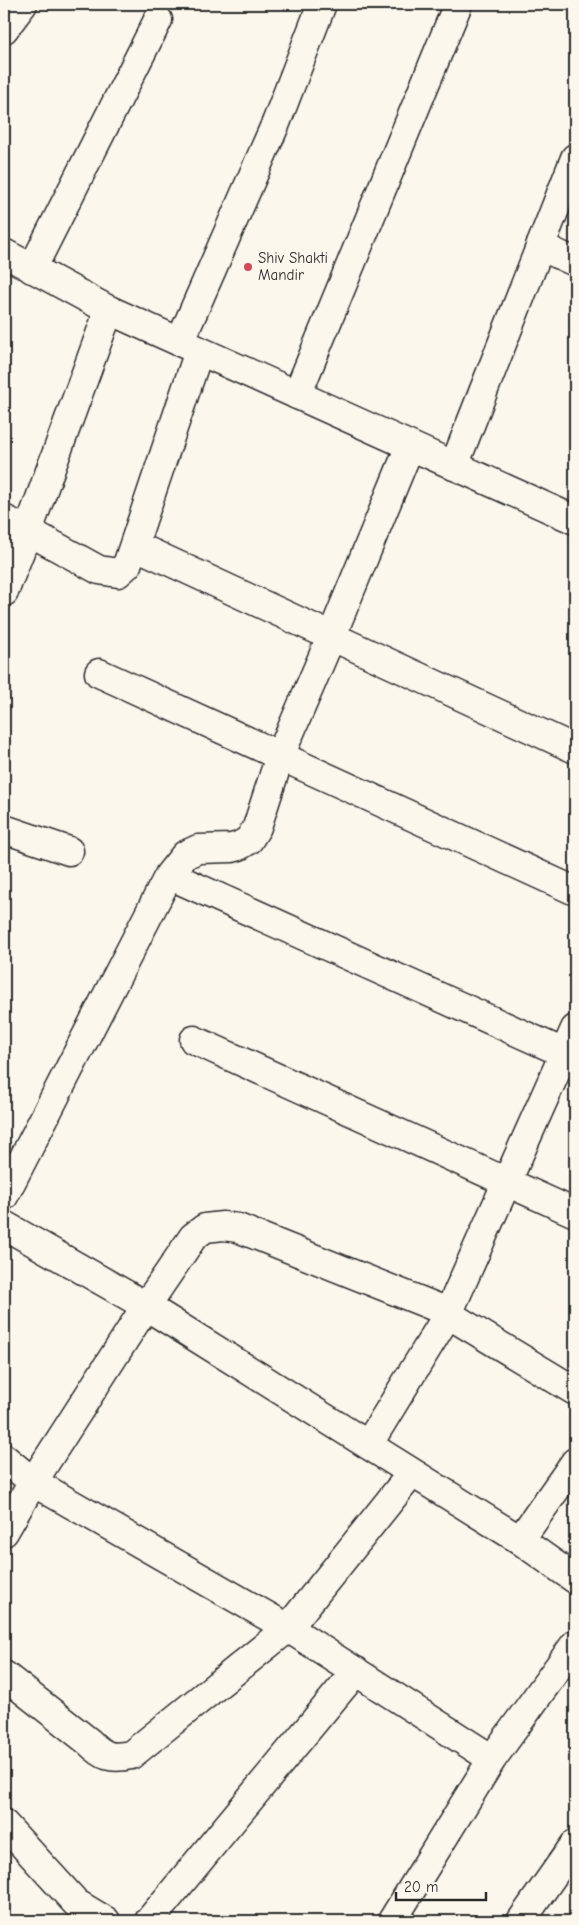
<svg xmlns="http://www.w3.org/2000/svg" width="579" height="1925" font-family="'Comic Neue',sans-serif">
	<rect width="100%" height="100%" fill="#fbf7ec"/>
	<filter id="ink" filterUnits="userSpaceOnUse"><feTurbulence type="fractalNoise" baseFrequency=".02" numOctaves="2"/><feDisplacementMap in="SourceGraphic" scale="10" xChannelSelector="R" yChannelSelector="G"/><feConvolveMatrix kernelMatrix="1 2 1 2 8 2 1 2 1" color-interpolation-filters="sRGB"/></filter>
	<g filter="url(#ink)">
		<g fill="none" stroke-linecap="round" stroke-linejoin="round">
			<defs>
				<path id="minor" d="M4,29L23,4
					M540,246L575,262
					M32,269L158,20
					M180,342L276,123L322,4
					M297,395L458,4
					M454,466L575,158
					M4,519L28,531L99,570L118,573L127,565L199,351
					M134,545L575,749
					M4,592L28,531L109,310
					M99,673L575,891
					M4,829L69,851
					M169,875L575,1058
					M194,1040L575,1213
					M4,1196L169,875L185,855L198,849L232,848L239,846L249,840L257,827L280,756L332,635L410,446
					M4,1225L146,1306L520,1540L575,1579
					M368,1445L448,1314L575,1029
					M4,1458L33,1482L288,1628L492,1759
					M4,1532L33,1482L146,1306L193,1237L205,1228L223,1226L238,1228L438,1308L575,1391
					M520,1540L575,1462
					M4,1675L89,1742C104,1757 111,1759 131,1755L288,1628L412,1473
					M4,1824L76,1903L106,1921
					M149,1921L356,1671
					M392,1921L492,1759L575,1644
					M521,1921L575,1844"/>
				<path id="tertiary" d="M4,253L109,310L575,520"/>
			</defs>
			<use href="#minor" stroke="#2b2b2b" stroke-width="31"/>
			<use href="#tertiary" stroke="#2b2b2b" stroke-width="31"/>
			<use href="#minor" stroke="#fbf7ec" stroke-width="28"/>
			<use href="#tertiary" stroke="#fbf7ec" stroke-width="28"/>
		</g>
	</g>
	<circle fill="#d1495b" stroke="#fbf7ec" stroke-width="2" cx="248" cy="267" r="5"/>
	<g text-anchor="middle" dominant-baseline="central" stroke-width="5" stroke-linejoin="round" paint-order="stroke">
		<g font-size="15" fill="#2b2b2b" stroke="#fbf7ec" text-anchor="start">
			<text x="258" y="258">Shiv Shakti<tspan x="258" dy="17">Mandir</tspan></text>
		</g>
	</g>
	<rect width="579" height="1925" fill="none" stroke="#fbf7ec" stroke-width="20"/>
	<rect x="10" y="10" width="559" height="1905" fill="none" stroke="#2b2b2b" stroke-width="2" filter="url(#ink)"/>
	<path d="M396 1892v8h90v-8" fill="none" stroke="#2b2b2b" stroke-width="2.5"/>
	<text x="404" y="1892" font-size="15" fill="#2b2b2b" stroke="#fbf7ec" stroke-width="4" paint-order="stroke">20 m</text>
</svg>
